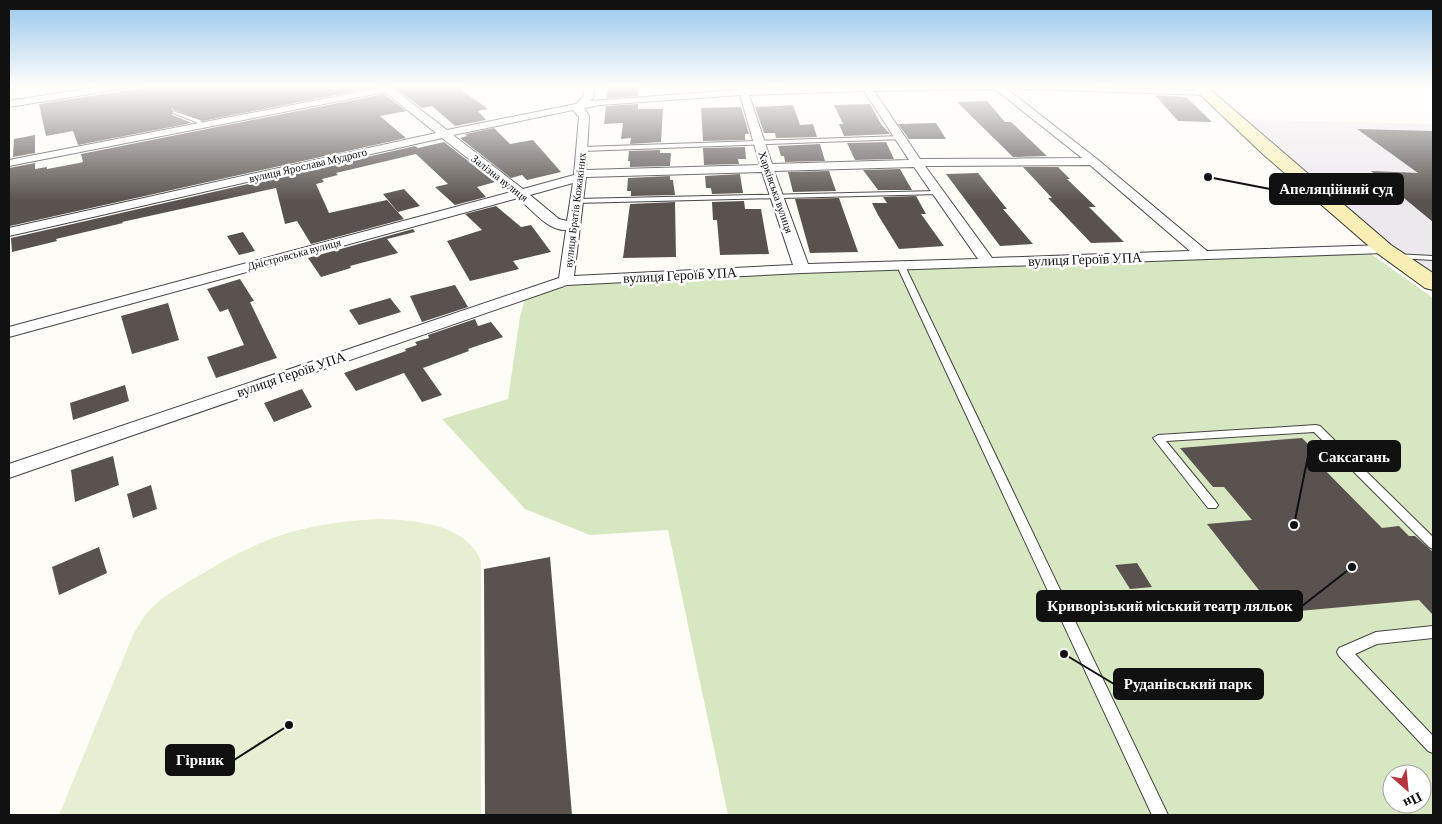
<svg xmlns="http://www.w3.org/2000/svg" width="1442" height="824" font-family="'Crimson Pro',serif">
	<rect width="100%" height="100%" fill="#fefcf6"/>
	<path fill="#ede7ee" d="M1235,119L1433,124V283L1384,249Z"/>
	<path fill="#d6e7c1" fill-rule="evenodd" d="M1371,254L1433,298V815H728L668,530L590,535L525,509L442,419L508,399L520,317L525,298L596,279ZM1392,774H1422V804H1392Z"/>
	<path fill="#e6efd2" d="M380,519C414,520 467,524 481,561V815H59L133,635C137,628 142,619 147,613C161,596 182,586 200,575C263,536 305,523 380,519Z"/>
	<path fill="#59524e" d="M155,86H376V87L203,121L172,109V115L192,123L78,145L73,131L46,136L39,104Z
		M392,86H461L462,90L488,109L478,111L486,120L455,126L432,106L422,108Z
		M608,86H638V96L607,98Z
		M384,94L406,111L380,116L406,138L10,226L9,168L35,163V169L47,167V169L79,163L83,162L81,154Z
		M1155,95L1186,97L1212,122L1178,121Z
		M987,101L1005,122H1011L1047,156L1013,157L957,102Z
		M638,104V109H663L661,142L630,144L631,138L621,139L623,123L604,124L606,106Z
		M870,104L881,124L890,134L844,136L839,124H843L834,105Z
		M793,105L800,125L813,124L817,137L776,138L775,133H764L755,107Z
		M741,107L749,134H745V140L703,141L701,108Z
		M936,123L946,139H909L898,124Z
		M494,128L510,144L533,140L561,172L527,180L522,175L511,178L460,138L467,136L465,134Z
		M1357,129L1433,131V222L1371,171L1418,173Z
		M35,135V153L13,157L14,139Z
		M444,142L495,182L477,187L486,197L455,205L435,187L448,184L416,154L336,173L338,175L322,179L324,182L316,184L329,213L387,200L404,219L311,244L297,221L285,224L276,188L122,222L123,223L56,239L57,241L12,252L11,238L415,146L418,148Z
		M886,142L894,159L855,160L847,143Z
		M820,144L825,161L785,162L784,156H781L778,146Z
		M745,147L746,159H738L739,164L704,165L703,148Z
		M660,150V153H671L670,166L630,167V161H628L629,151Z
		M1023,167H1058L1070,179H1067L1096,207H1089L1124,242L1091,243L1048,198H1052Z
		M900,169L912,190H878L863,170Z
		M829,171L836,191L793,192L788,172Z
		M978,173L1007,209H1003L1033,244L1000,246L946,174Z
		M740,174L743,193L712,194L711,188H706L705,176Z
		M670,176V180H673L675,195L631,196V191H627L628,178Z
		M404,189L420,206L398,212L383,194Z
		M916,196L926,214H921L944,246L899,249L878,215L872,203H887L883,197Z
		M839,198L858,252L810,253L795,199Z
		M744,201L745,209H761L769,254L720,255L717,220H713L712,202Z
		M675,202L676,257L623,258L630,204Z
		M496,206L521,227L531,225L551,252L513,261L519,269L470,281L447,241L482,230L465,214Z
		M413,229L415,232L387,239L398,253L350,266L351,268L321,277L308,258Z
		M243,232L255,251L239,255L227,236Z
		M240,279L254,301L250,302L277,358L216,378L207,357L244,345L228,309L220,312L207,289Z
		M455,285L468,307L422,322L410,296Z
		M390,298L401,312L359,325L349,310Z
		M168,303L179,340L132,354L121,316Z
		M475,319L478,326L491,322L503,337L468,349L469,351L423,368L442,395L422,402L404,373L356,391L344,373L406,351L405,349L417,345L415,342L429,338L428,335Z
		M125,385L129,401L73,420L70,403Z
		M302,389L312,407L274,422L264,403Z
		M1302,438L1323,459L1315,460L1382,528L1399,526L1409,536H1415L1433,552V615L1419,600L1277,613L1207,524L1252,520L1224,487H1213L1180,448Z
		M113,456L119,485L75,502L71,470Z
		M151,485L157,509L133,518L127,494Z
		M99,547L107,573L59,595L52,567Z
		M550,557L572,815H485L484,569Z
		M1137,563L1152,587L1130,589L1115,565Z"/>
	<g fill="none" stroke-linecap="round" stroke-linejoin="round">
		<defs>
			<path id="lane" d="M12,86H20L9,89V87Z
				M995,86H1034L1206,91L1209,93L1206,95L998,88Z
				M173,111L200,120L204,126L199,127L196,122L173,113Z
				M901,136L904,138L903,139L583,151L580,149L583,147Z
				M938,191L940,192V194L576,203L573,201L576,199Z
				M1394,254L1433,256V260L1397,258L1393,256Z
				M898,264H901L905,266L1168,815H1152L897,266Z
				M1316,425L1320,426L1433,537V549L1429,547L1314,432L1166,441L1216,502L1218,505L1216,508H1208L1153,438L1158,435Z
				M1433,626V638L1377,644L1355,654L1433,736V753L1428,751L1339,656L1337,652L1339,648L1376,632Z"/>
			<path id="street" d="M105,86H126L121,89L9,107V101Z
				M378,86L391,87L447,130L576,104L583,97L585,86H595L593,98L590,101L738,90L737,86H747L748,89L850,86H1003L1097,159L1207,251L1384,245L1389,246L1391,249L1389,252L1384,253L802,273L567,285L9,478V464L559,278L566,230C548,231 531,209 518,198L9,337V327L511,192L442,138L9,236V228L436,133L385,92L9,166V160L380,88ZM995,89L1082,158L920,159L874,91ZM864,91L909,160L772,164L749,95ZM740,95L760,165L586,170L589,116L584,108L600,105ZM573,110L579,117L574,175L523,189L453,135ZM1090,165L1190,251L992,258L925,166ZM914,167L978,259L808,264L774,171ZM762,172L793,265L574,276L586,177ZM573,183L567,221L559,219L530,195Z"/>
			<path id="secondary" d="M1191,86H1206L1391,245L1433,273V290L1425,288L1377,253L1264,155Z"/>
		</defs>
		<use href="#lane" stroke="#444" stroke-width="2"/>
		<use href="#street" stroke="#444" stroke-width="2"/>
		<use href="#secondary" stroke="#333" stroke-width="2"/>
		<use href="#lane" fill="#fff" fill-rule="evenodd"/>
		<use href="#street" fill="#fff" fill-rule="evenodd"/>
		<use href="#secondary" fill="#f8efb7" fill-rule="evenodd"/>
	</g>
	<linearGradient id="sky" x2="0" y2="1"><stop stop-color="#97c6ec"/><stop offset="0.43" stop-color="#fffefb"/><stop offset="1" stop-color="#fffefb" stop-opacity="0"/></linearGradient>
	<rect width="1442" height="201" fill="url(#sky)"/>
	<g text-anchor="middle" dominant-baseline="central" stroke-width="5" stroke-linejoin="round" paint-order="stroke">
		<g font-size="11" fill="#111" stroke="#fff">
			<text transform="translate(308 165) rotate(-13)">вулиця Ярослава Мудрого</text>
			<text transform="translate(500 178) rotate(38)">Залізна вулиця</text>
			<text transform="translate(776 192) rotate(71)">Харківська вулиця</text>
			<text transform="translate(575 210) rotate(-83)">вулиця Братів Кожакіних</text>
			<text transform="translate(294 254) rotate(-15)">Дністровська вулиця</text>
		</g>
		<g font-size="14" fill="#111" stroke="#fff">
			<text transform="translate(1085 259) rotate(-2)">вулиця Героїв УПА</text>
			<text transform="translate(680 275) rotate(-3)">вулиця Героїв УПА</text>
			<text transform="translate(291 374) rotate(-19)">вулиця Героїв УПА</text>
		</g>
	</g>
	<path fill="none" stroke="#111" stroke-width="2" d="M1208 177L1270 189M1294 525L1308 456M1352 567L1302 606M1064 654L1114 684M289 725L234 760"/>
	<g fill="#111" stroke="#fff" stroke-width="2">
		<circle cx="1208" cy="177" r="5"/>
		<circle cx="1294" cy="525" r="5"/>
		<circle cx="1352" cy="567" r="5"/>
		<circle cx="1064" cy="654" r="5"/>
		<circle cx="289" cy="725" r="5"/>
	</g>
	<g fill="#111" stroke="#111" stroke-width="2">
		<rect x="1270" y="174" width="133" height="30" rx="5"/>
		<rect x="1308" y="441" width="92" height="30" rx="5"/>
		<rect x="1037" y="591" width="265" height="30" rx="5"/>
		<rect x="1114" y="669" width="149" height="30" rx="5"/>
		<rect x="166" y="745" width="68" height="30" rx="5"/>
	</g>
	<g font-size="15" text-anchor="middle" font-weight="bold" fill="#fff">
		<text x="1336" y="194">Апеляційний суд</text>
		<text x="1354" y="462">Саксагань</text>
		<text x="1170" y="611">Криворізький міський театр ляльок</text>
		<text x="1188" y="689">Руданівський парк</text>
		<text x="200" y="765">Гірник</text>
	</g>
	<rect width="1442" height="824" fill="none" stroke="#111111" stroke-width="20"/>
	<g transform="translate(1407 789) rotate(153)"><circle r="24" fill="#ffffff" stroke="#a0a0a0"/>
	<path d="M0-4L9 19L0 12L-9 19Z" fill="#b5343e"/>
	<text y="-8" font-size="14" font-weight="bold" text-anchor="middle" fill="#111111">Пн</text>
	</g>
</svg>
